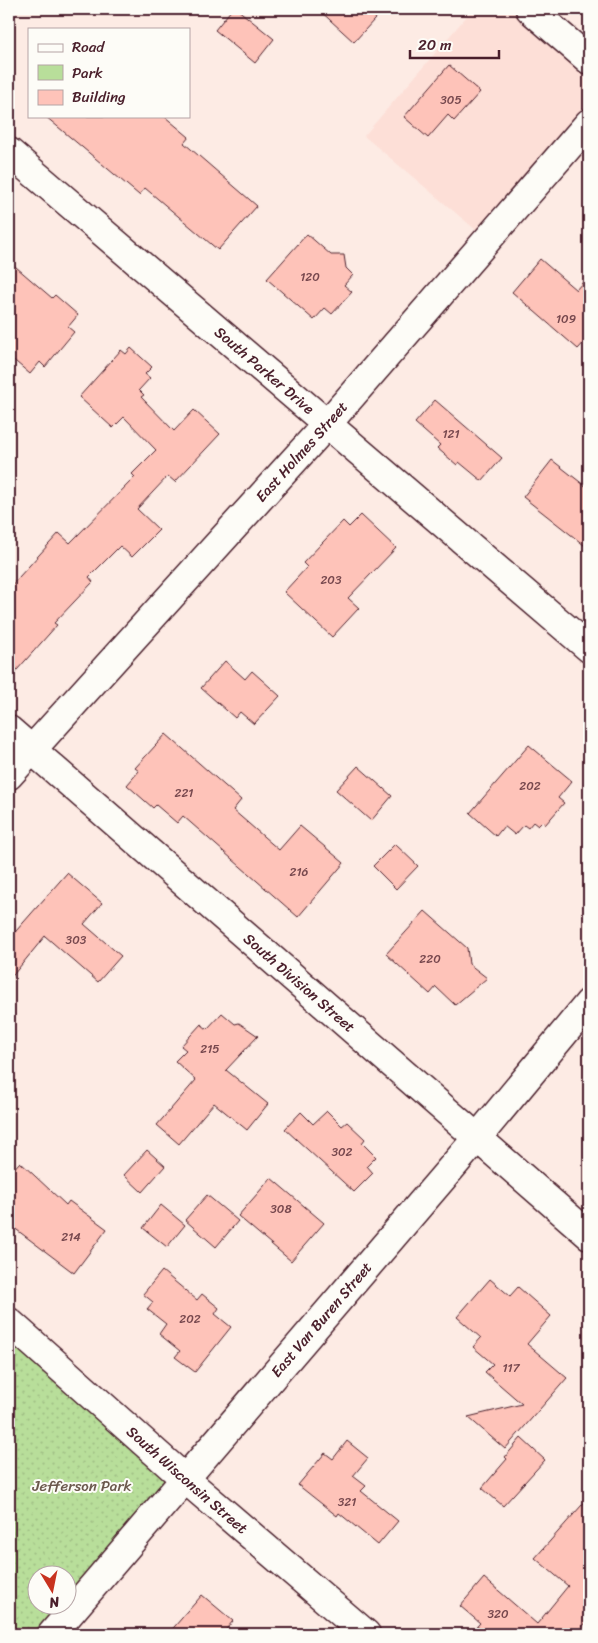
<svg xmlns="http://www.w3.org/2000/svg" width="598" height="1643" font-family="Sriracha,sans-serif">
	<defs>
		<pattern id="green-dots" width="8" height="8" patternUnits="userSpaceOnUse" patternTransform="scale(1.25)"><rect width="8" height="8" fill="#b8de9a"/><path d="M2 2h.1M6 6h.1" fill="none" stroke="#a0be85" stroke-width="1.8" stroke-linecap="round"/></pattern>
	</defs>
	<rect width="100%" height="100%" fill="#fdebe4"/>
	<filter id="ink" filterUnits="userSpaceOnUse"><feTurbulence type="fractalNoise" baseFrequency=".02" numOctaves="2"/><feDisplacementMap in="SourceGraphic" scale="10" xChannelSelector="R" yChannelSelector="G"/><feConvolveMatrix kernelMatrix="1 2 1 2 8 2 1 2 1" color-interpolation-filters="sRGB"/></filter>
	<g filter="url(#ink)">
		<path fill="#fddfd7" d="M473,9H530L589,60V123L488,240L364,136Z"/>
		<path fill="url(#green-dots)" stroke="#817e62" fill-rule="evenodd" d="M9,1322L184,1478L52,1634H9ZM38,1576H68V1606H38Z"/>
		<path fill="#fec3b9" stroke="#4a1f2b" d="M232,9H237L274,39L255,63L215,30Z
			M318,9H384L354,42Z
			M449,65L480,92L454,121L448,115L428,138L404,117Z
			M45,116H164L189,137L184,143L257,206L218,250L145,188L139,195Z
			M307,234L331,255H344L346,268L353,275L344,285L352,292L332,314L325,308L314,320L267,279Z
			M540,259L576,290L589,275V337L578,349L512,292Z
			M9,261L52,298L55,295L78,315L68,327L74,332L45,367L40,362L30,374L9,356Z
			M131,348L152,367L145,374L150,378L139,390L144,395L141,397L174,431L194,410L220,434L175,482L168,476L137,509L159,530L132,557L120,546L89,577L93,582L54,623L57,625L9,679V588L59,533L70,543L135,477L132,474L156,450L124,417L113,428L79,397L121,350L126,354Z
			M435,400L502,458L482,481L459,462L457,465L437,448L440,445L415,423Z
			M552,460L589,489V549L523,497Z
			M361,515L396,548L348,598L359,608L332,637L284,592L307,567L303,563L343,521L349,527Z
			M225,661L245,679L252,671L280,696L254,724L240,712L235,718L201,688Z
			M166,734L241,800L233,810L279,850L300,826L344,863L298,917L183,816L177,823L156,805L153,808L127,785L139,771L135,768Z
			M529,745L572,781L558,798L564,803L545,825L543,821L538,826L533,822L528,828L524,825L515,835L504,826L496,836L470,813Z
			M358,766L392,796L371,821L336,790Z
			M395,844L418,866L396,889L373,866Z
			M67,873L102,903L84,924L121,956L98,982L45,936L9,980V939Z
			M425,911L467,948L469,964L487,978L455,1005L436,987L430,994L386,954Z
			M222,1013L235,1024L239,1023L258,1036L226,1070L268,1104L247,1130L214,1103L179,1144L157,1125L196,1080L175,1061L186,1050L181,1046L201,1024L207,1029Z
			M327,1111L342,1126L347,1122L365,1139L362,1143L376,1157L367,1166L373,1173L354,1192L285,1129L301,1112L313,1124Z
			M147,1150L165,1166L142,1192L124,1175Z
			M20,1162L66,1205L69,1201L107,1229L74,1273L9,1224V1174Z
			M271,1178L324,1223L291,1261L238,1216Z
			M207,1195L238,1221L216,1247L185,1220Z
			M161,1205L185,1225L167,1247L143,1228Z
			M162,1271L197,1300L202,1294L219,1308L215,1314L231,1327L195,1372L175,1357L180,1351L159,1334L166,1324L147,1309L153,1302L143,1294Z
			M490,1279L510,1296L518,1287L551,1316L527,1344L567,1378L505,1449L468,1417L522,1404L485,1372L493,1364L473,1347L481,1338L457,1317Z
			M521,1438L545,1460L503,1506L482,1488L507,1459L505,1457Z
			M347,1441L368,1458L353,1476L366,1486L361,1491L398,1521L378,1545L339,1513L337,1516L298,1485L325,1453L333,1459Z
			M589,1497V1619L576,1634H470L480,1623L460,1606L484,1578L537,1624L568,1586L535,1558Z
			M202,1595L233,1621L222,1634H168Z"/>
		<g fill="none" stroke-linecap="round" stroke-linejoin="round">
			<defs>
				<g id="minor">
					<path id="s1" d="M9,152L589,648"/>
					<path id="s2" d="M9,730L589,1235"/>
					<path id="s3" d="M9,775L327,424L589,123"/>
					<path id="s4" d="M9,1322L184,1478L366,1634"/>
					<path id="s5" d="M52,1634L477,1138L589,1003"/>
				</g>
				<path id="major" d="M530,9L589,60"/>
			</defs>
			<use href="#minor" stroke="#4a1f2b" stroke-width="31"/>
			<use href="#major" stroke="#4a1f2b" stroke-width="31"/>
			<use href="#minor" stroke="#fdfcf7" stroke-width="28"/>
			<use href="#major" stroke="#fdfcf7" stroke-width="28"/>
		</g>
	</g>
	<g text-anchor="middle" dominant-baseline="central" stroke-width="4" stroke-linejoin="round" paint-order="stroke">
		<g font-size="12" fill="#77484e">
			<text x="451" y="100">305</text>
			<text x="310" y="277">120</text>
			<text x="566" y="319">109</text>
			<text x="451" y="434">121</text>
			<text x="331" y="580">203</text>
			<text x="530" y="786">202</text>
			<text x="184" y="793">221</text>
			<text x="299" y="872">216</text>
			<text x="76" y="940">303</text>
			<text x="430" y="959">220</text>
			<text x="210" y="1049">215</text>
			<text x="342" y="1152">302</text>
			<text x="281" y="1209">308</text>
			<text x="71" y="1237">214</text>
			<text x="190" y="1319">202</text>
			<text x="511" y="1368">117</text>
			<text x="347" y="1502">321</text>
			<text x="498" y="1614">320</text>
		</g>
		<g font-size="15" fill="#4a1f2b" stroke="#fdfcf7">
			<text stroke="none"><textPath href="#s1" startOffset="336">South Parker Drive</textPath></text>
			<text stroke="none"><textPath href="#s3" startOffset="436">East Holmes Street</textPath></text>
			<text stroke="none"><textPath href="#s2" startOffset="385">South Division Street</textPath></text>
			<text stroke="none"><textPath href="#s5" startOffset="414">East Van Buren Street</textPath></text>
			<text stroke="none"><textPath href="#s4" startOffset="238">South Wisconsin Street</textPath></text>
		</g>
		<g font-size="15" fill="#6b584c" stroke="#fdfcf7">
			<text x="82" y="1486">Jefferson Park</text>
		</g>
	</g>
	<rect width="598" height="1643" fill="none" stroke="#fdfcf7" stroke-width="30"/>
	<rect x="15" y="15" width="568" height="1613" fill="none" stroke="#4a1f2b" stroke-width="2" filter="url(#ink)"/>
	<rect x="28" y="28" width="162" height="90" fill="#fdfcf7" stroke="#b5a4a5"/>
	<rect x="38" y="44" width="25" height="8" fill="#fdfcf7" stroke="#b5a4a5"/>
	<text x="72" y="52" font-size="15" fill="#4a1f2b">Road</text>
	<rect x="38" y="65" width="25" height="15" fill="#b8de9a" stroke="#b5a4a5"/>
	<text x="72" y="78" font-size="15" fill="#4a1f2b">Park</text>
	<rect x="38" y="90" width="25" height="15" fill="#fec3b9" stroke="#b5a4a5"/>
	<text x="72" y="102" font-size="15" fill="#4a1f2b">Building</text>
	<g transform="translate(52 1590) rotate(170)"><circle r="24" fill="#fdfcf7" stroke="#b5a4a5"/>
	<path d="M0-4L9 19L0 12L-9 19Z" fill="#c8321e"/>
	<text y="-8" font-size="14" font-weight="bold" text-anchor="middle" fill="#4a1f2b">N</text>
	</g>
	<path d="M410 50v8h89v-8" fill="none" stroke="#4a1f2b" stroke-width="2.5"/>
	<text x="418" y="50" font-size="15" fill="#4a1f2b" stroke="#fdfcf7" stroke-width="4" paint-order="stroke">20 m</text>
</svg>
